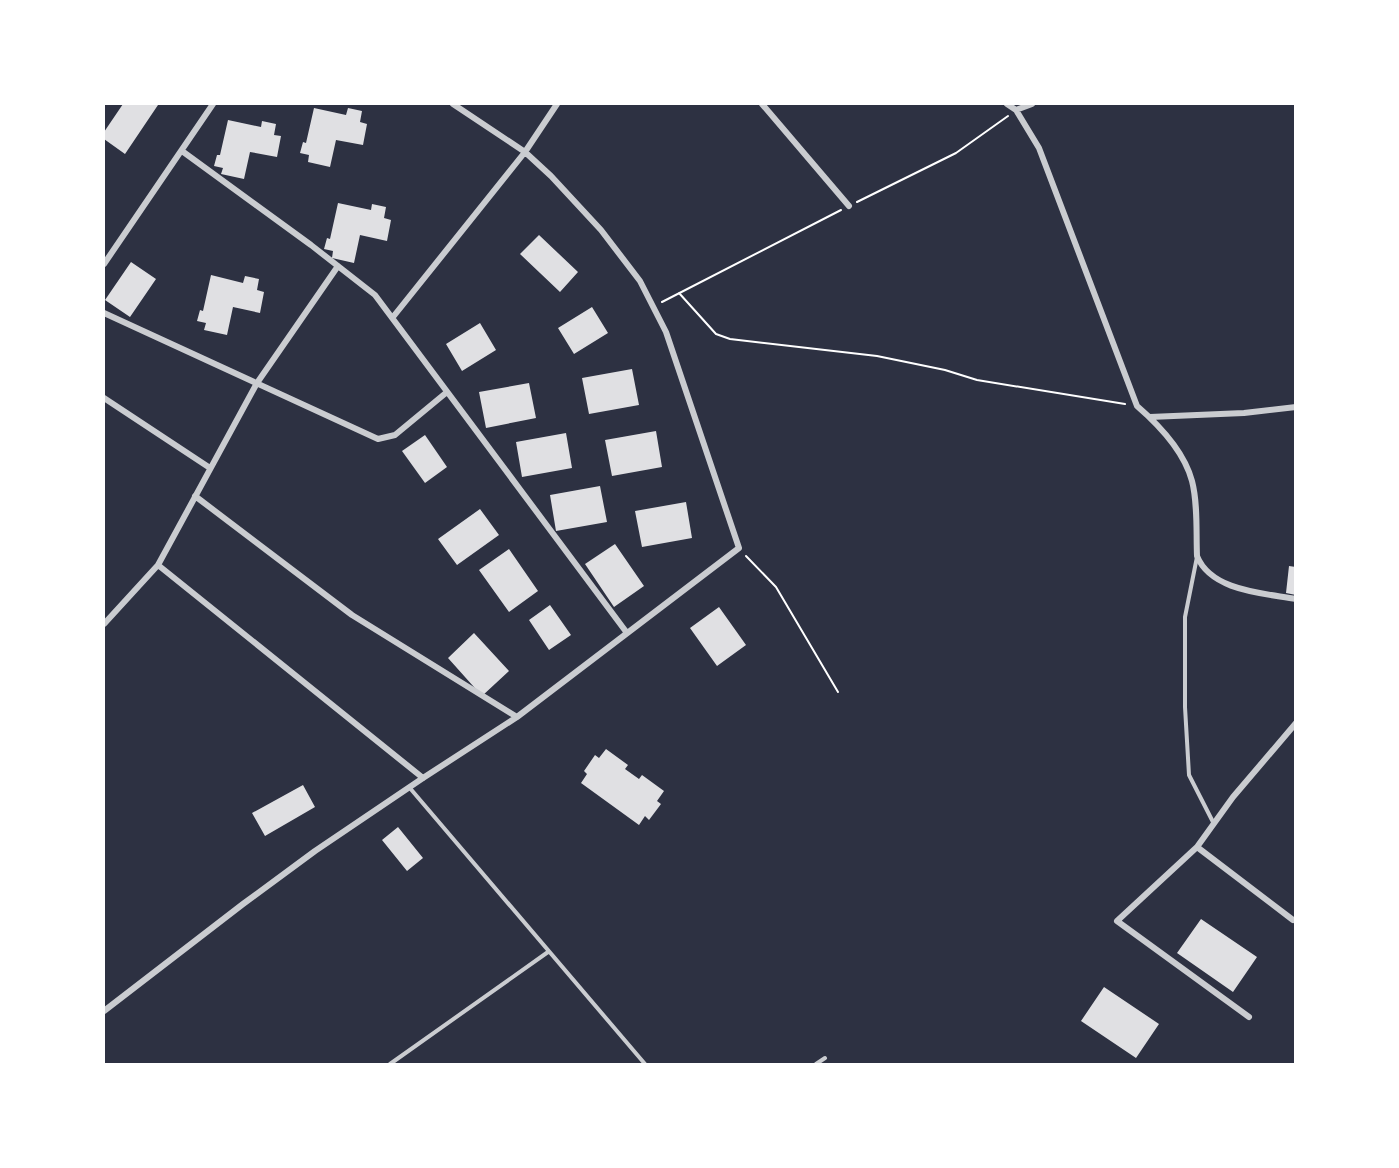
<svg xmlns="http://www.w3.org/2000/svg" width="1399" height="1168" font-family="Quicksand,sans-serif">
	<rect width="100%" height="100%" fill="#2d3142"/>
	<path fill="#e0e0e3" d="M123,104L158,105L125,154L104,139V132Z
		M314,108L346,115L348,108L362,111L360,122L367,124L363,145L336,140L330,167L308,162L309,155L300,153L303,142L306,143Z
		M228,120L261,127L262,121L276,124L274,135L281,136L277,157L250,152L244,179L221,174L223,168L214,166L217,155H220Z
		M338,203L371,210L372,204L386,207L384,218L391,220L387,241L360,235L354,263L332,258L333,251L324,249L327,238L330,239Z
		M539,235L578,272L560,292L520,254Z
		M131,262L156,279L130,317L105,300Z
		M211,275L243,283L245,276L259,279L257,290L264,292L260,313L233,307L227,335L204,330L206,323L197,321L200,310L203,311Z
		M592,307L608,333L574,354L558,328Z
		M480,323L496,350L462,371L446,344Z
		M632,369L639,405L589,414L582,378Z
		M529,383L536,418L486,428L479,392Z
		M656,431L662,467L612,476L605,440Z
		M566,433L572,468L522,477L516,442Z
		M425,435L447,467L425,483L402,451Z
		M600,486L607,522L556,531L550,495Z
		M686,502L692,538L642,547L635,511Z
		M480,509L499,535L457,565L438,539Z
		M615,544L644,586L614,607L585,564Z
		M509,549L538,591L509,612L479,570Z
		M1289,566L1296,567V595L1286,593Z
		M550,605L571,635L549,650L529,620Z
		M719,607L746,645L717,666L690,628Z
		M474,633L509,671L482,696L448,658Z
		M606,749L628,765L625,769L639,779L642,775L664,791L657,801L661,804L649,820L645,816L639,825L581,783L587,774L584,771L595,755L599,758Z
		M303,785L315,807L265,836L252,813Z
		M398,827L423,858L407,871L382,840Z
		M1201,919L1257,957L1233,992L1177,953Z
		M1104,987L1159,1024L1136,1058L1081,1021Z"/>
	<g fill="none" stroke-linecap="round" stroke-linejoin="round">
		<path stroke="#fff" stroke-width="2" d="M857,202L956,153L1008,116
			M679,293L716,334L730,339L877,356L945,370L977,380L1125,404
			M662,302L841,210
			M746,556L776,587L838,692"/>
		<path stroke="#caccd0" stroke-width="4" d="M1197,557L1185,617V707L1189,775L1214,824
			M409,787L645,1064
			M390,1064L548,952
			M816,1064L825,1058"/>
		<path stroke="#caccd0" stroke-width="6" d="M762,104L849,206
			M1007,104L1016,110L1039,148L1137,406C1159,425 1184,451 1192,481C1198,504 1196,532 1197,556C1211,591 1263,593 1296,599
			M1016,110L1032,104
			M182,151L311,245L375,295L627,633
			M104,264L213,104
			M104,313L378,439L395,435L447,392
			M393,317L525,152L557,104
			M104,398L210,468
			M1150,417L1244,413L1296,407
			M195,496L352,615L517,717
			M158,565L423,778
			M104,624L158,565L257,383L338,266
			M1197,847L1293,920
			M104,1011L243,904L315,851L423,778L517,717L739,548L666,332L640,281L601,230L551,176L525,152L453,104
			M1249,1017L1117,921L1197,847L1233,797L1296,723"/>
	</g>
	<rect width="1399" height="1168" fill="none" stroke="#ffffff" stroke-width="210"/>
</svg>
